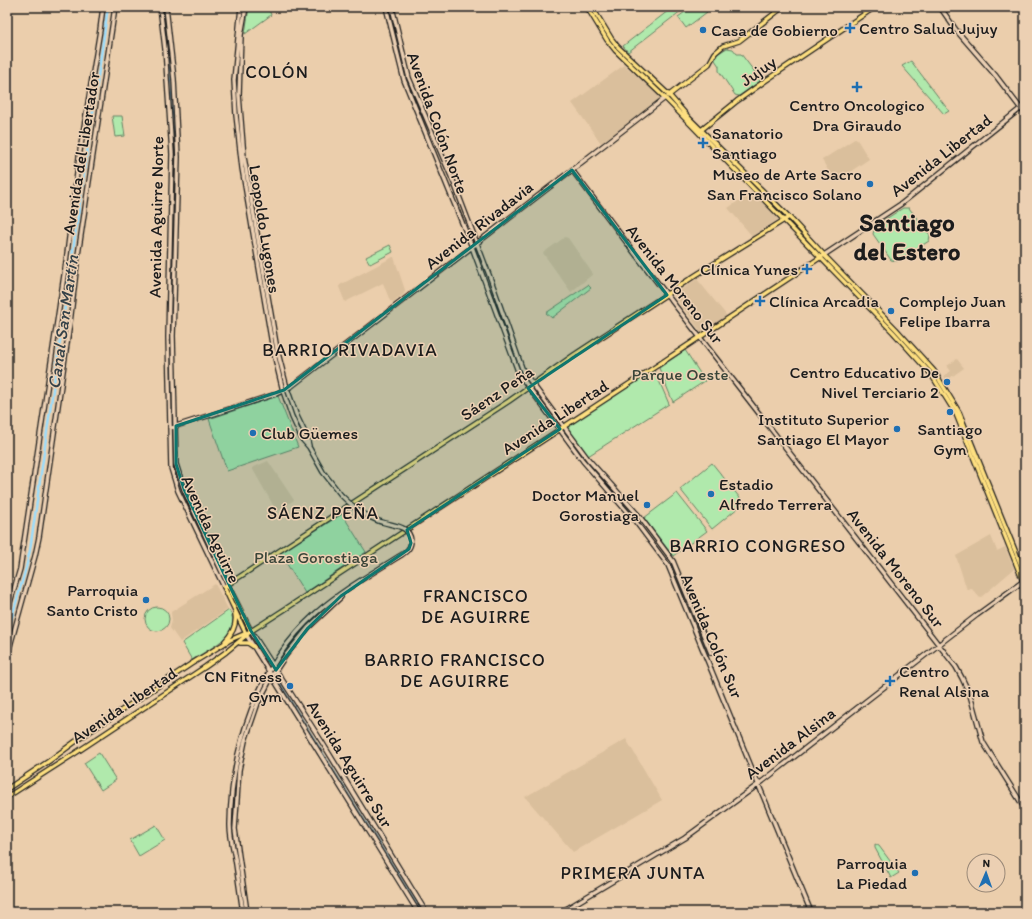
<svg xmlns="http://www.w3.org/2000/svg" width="1032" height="919" font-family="Itim,sans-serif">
	<rect width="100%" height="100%" fill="#ebceac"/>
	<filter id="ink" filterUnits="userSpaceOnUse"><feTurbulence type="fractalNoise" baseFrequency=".025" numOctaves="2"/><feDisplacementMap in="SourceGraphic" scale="8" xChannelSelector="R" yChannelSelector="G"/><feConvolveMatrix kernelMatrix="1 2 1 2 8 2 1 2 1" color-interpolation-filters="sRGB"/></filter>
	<g filter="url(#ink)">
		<path fill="#dabf9c" d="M624,65L662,97L601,143L572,103Z
			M856,138L869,159L835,182L822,160Z
			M753,191L780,218L752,236L728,208Z
			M565,237L568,238L593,274L571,292L543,253Z
			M393,257H394L405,290L404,294L393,302L390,301L383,283L345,302L339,287L340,285Z
			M697,279L727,316L701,332L674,295Z
			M957,359L964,368L947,380L944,376L951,371L947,366Z
			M268,461L294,500L277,512L252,468Z
			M991,536L997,551L1005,547L1014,569L980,598L971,588L967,590L956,556Z
			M215,584L228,609L180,642L170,628L172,621L171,612Z
			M626,739L662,800L573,852L525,797Z"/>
		<path fill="#b0e9ac" stroke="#668264" d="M249,7H268L271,15L245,34Z
			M673,7H686L628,52L623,46Z
			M692,7H704L707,12L686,28L678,17Z
			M727,48L733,49L737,54H741L760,79V81L739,96L735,95L719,71V66L715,60L717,54Z
			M911,61L949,111L944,114L902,66Z
			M112,116H122L125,136L115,137Z
			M903,208H909L930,235L929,241L897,261L891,260L873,234L875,226Z
			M390,245L393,252L370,264L366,257Z
			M588,285L591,288L552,318L546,313Z
			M685,350L705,381L673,402L659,368Z
			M654,369L669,404L588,456L566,427Z
			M278,396L298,447L227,471L209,419Z
			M712,463L744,503L712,529L680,489Z
			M677,493L707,531L673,556L644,518Z
			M342,514L366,552L305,593L280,553Z
			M145 619a12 12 0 1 1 24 0a12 12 0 1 1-24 0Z
			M229,610C245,634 208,649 192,660L182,643Z
			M99,753L116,780L101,790L84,763Z
			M156,825L165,840L139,856L130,840Z
			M875,844L879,846L899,873L891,878L875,848Z"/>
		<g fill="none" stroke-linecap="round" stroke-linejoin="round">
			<path stroke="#688fa2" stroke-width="1" d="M163,7L171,85L175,161L170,344L172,426
				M172,429L173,467L178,481L223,581
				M229,592L243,624
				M258,650L268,665
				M275,675L422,912"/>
			<path stroke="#9adbfb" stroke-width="2.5" d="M7,634L26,568L30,550L108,7"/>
			<defs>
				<path id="secondary" d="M160,7L165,49L172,154L168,337L171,468L178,491L224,587
					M166,7L174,79L178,157L173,336L176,464L184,489L228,585
					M241,7L234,80L236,115L242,168L273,350L283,391L292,417L302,439L309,447L323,472L341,495
					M246,7L241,35L239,95L244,157L277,349L287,388L296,414L307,437L309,446
					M386,7L404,80L472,247L519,374L583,461L635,521L668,565L811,912
					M392,7L409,78L454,183L491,280L523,371L588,459L640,517L673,561L711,653
					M940,7L956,30L996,76L1025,114
					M572,170L636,255L956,667L962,678L970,695L983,742L1025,809
					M824,255L901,204L1025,105
					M170,428L276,394L292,386L665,98
					M7,613L20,569L24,542L66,262L79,157L100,30L103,7
					M251,631L322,742L426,912
					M247,636L418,912
					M7,657L35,556L39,537L70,323L78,255L115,7
					M243,912C240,894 238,876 235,858C233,848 230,836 230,825C231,748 257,666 316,613C341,591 371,574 398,557
					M247,912L235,829L239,770L245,741L258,703L272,676L286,655L308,628L341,597
					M561,912L685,838L763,781L977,615L1025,580"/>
				<path id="primary" d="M587,7L607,40L615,50L665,98L893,332L931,374L956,414L1023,581
					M592,7L611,38L618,47L669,95L689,118L789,217L824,255L896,329L934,371L959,412L1025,575
					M668,96L709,64L715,53L723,46L739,41L783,7
					M700,131L737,101L765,81L875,7
					M228,585L251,631
					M247,636L224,587L509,401L574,355L696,275L789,217
					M225,641C232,634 237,625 235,614
					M240,643H248L254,647
					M7,789L49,761L83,736L191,664L230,640L251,631L290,606L655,367L824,255
					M7,797L74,754L205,667L226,652L248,634"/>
				<path id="highway" d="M1023,581L1025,585"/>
			</defs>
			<use href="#secondary" stroke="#1c1c1c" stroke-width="6"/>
			<use href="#primary" stroke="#1c1c1c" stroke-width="6"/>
			<use href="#highway" stroke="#1c1c1c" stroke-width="7"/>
			<use href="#secondary" stroke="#ecd0b3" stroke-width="3.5"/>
			<use href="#primary" stroke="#fedf80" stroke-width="3.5"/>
			<use href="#highway" stroke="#fedf80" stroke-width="4"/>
			<defs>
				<path id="secondary-bridge" d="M341,495C349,503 358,511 368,516C372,518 377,521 382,522C393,526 410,525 411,541C411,549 405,553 398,557"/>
			</defs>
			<use href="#secondary-bridge" stroke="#1c1c1c" stroke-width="6" stroke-linecap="butt"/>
			<use href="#secondary-bridge" stroke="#ecd0b3" stroke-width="3.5"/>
		</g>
	</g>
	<path fill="#0f766e" fill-opacity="0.2" stroke="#0f766e" stroke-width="3" stroke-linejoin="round" d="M572,170L667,295L528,388L560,429L407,530L411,543L409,549L341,596L308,628L276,670L251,631L184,489L176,464V426L284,390Z"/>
	<g fill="#1f6fb2" stroke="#ecd0b3" stroke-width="1.5">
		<path d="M848 22h4v4h4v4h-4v4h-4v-4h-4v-4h4z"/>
		<circle cx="703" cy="30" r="4"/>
		<path d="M855 81h4v4h4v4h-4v4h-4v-4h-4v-4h4z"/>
		<path d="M701 137h4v4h4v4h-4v4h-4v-4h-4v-4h4z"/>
		<circle cx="870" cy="184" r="4"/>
		<path d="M805 263h4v4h4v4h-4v4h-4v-4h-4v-4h4z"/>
		<path d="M758 295h4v4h4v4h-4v4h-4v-4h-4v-4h4z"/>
		<circle cx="891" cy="311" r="4"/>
		<circle cx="947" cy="382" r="4"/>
		<circle cx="950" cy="412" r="4"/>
		<circle cx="897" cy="429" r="4"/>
		<circle cx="253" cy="433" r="4"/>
		<circle cx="711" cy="494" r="4"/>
		<circle cx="647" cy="505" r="4"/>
		<circle cx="146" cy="600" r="4"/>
		<path d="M888 675h4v4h4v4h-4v4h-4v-4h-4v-4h4z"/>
		<circle cx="290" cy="686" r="4"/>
		<circle cx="915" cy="873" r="4"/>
	</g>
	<g text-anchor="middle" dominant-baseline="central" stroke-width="3" stroke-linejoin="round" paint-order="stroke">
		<g font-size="17" fill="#1c1c1c" stroke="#ecd0b3" text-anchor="start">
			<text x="859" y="28">Centro Salud Jujuy</text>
			<text x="711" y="30">Casa de Gobierno</text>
			<text x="857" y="105" text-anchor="middle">Centro Oncologico<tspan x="857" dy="20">Dra Giraudo</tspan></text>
			<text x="712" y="133">Sanatorio<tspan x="712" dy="20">Santiago</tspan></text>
			<text x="862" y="174" text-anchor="end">Museo de Arte Sacro<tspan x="862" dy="20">San Francisco Solano</tspan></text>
			<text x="798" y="269" text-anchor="end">Clínica Yunes</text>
			<text x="769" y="301">Clínica Arcadia</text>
			<text x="899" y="301">Complejo Juan<tspan x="899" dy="20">Felipe Ibarra</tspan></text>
			<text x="939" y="372" text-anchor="end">Centro Educativo De<tspan x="939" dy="20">Nivel Terciario 2</tspan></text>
			<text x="889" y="419" text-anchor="end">Instituto Superior<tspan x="889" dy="20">Santiago El Mayor</tspan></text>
			<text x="950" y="429" text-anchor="middle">Santiago<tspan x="950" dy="20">Gym</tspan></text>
			<text x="261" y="433">Club Güemes</text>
			<text x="719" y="484">Estadio<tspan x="719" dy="20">Alfredo Terrera</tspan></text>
			<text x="639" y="495" text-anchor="end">Doctor Manuel<tspan x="639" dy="20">Gorostiaga</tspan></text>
			<text x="138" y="590" text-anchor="end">Parroquia<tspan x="138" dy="20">Santo Cristo</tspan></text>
			<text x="899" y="671">Centro<tspan x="899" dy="20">Renal Alsina</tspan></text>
			<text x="282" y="676" text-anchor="end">CN Fitness<tspan x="282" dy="20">Gym</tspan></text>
			<text x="907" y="863" text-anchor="end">Parroquia<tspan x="907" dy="20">La Piedad</tspan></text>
		</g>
		<g font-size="17" fill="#1c1c1c" stroke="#ecd0b3">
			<text transform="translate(758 71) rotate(-35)">Jujuy</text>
			<text transform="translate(438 123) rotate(70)">Avenida Colón Norte</text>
			<text transform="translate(81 153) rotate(-81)">Avenida del Libertador</text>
			<text transform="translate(941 155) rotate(-38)">Avenida Libertad</text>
			<text transform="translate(156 217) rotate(-89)">Avenida Aguirre Norte</text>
			<text transform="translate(479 225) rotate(-38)">Avenida Rivadavia</text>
			<text transform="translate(265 229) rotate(81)">Leopoldo Lugones</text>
			<text transform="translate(675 284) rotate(52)">Avenida Moreno Sur</text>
			<text transform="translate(497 393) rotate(-34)">Sáenz Peña</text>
			<text transform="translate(555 417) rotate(-33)">Avenida Libertad</text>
			<text transform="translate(211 529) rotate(65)">Avenida Aguirre</text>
			<text transform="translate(896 568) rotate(52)">Avenida Moreno Sur</text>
			<text transform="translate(712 636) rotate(67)">Avenida Colón Sur</text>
			<text transform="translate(124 705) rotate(-34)">Avenida Libertad</text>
			<text transform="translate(790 743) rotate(-37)">Avenida Alsina</text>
			<text transform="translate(350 764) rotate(58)">Avenida Aguirre Sur</text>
		</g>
		<g font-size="17" fill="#3a4539" stroke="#ecd0b3">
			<text x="680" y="374">Parque Oeste</text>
			<text x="316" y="557">Plaza Gorostiaga</text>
		</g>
		<g font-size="18" letter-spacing="1" fill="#1c1c1c" stroke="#ecd0b3">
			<text x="277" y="72">COLÓN</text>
			<text x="350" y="350">BARRIO RIVADAVIA</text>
			<text x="323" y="513">SÁENZ PEÑA</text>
			<text x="758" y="546">BARRIO CONGRESO</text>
			<text x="476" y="596">FRANCISCO<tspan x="476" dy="21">DE AGUIRRE</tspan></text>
			<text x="455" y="660">BARRIO FRANCISCO<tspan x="455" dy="21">DE AGUIRRE</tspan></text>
			<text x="633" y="873">PRIMERA JUNTA</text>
		</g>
		<g font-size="18" font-style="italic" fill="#354249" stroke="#ecd0b3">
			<text transform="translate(63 322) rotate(-82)">Canal San Martín</text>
		</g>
		<g font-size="25" font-weight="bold" fill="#1c1c1c" stroke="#ecd0b3">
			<text x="907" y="222">Santiago<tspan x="907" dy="29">del Estero</tspan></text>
		</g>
	</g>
	<rect width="1032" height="919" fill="none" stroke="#ecd0b3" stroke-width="24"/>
	<rect x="12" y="12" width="1008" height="895" fill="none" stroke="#1c1c1c" stroke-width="1.5" filter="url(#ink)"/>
	<g transform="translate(986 873) rotate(2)"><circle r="19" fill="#ecd0b3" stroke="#998877"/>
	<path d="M0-3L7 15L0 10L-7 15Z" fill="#1f6fb2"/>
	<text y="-6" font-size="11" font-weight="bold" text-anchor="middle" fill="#1c1c1c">N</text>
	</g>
</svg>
